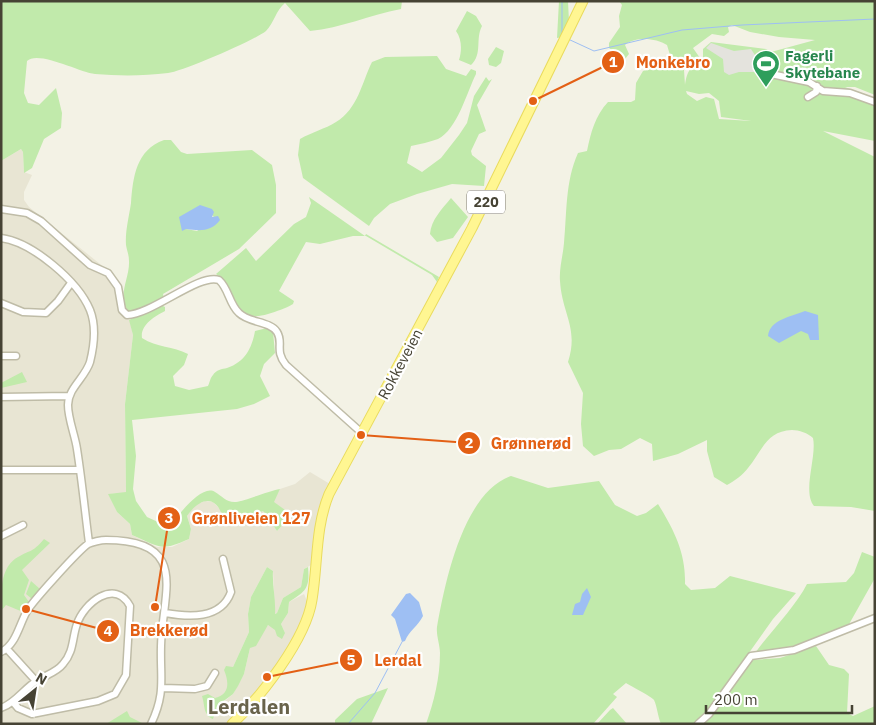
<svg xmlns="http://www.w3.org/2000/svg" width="876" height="725" font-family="'IBM Plex Sans',sans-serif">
	<rect width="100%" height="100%" fill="#f3f2e5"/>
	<path fill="#e8e5d3" d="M21,149L23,152L24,172L32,175L24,192V200L29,207L110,272L123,290L133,335L125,404L126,493L109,494L117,512L130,524L132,535L157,547H172L189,539L191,529L187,516L194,505L205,501L213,502L221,510L223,519L248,518L263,511L277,531L290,517L288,512L273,502L280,489L295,484L310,472L330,484L316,523L311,565L304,569L301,587L283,598L277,613L275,614L273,571L267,567L251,597L248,614L249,632L233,667L227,690L222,696L215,699L205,706L207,716L233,694L244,674L250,648L268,625L285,633L281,624L288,613L289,602L304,594L307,601L304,616L284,655L255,692L226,724H1V161Z"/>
	<path fill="#c1eaab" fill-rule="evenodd" d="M1,1H402L401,9C370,15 341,28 310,31L285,3C276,10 274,23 266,31C255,40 182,72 168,73C144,76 119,76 95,74C79,72 38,50 27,61L24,93L28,103L39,105L56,88L62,113L61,128L44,139L32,168L24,173L23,152L21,149L1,161Z
		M559,1H568L569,22L563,37L557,38Z
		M619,1H875V95L855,87H845L875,98V141L823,131L875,157V511L851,507L814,506C802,491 817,457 813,438C808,433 799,430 792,430C766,431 762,451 748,468C743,475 734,481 727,485L714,477L707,451V440L678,454L653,461L652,444L640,438L621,449L609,450L594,456L583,446L581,424L583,393L568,362C579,328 562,314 560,281C559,269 563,255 564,243C567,213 565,182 578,153L587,151C591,132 595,116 608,102H631L635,100L636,83L643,71L665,64L670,55L667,45C656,38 635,36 625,45L629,54L625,59L616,58L615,52L609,48V43L620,27L619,16L622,5ZM732,25L750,32L779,37L815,40L771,52L766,49L711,42L703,49V61C690,65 687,72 685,85L684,70L691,62L700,58L693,48L712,34L724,36L729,32L728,27ZM686,91L699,94L709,93L719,101L721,117L751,121L719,119L714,99L706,97L697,101L687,94Z
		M467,11L476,16L482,26C475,39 483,54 471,65L459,60C462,51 462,39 456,31Z
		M496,47L504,51L501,63L496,67L489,65L488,59Z
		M437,56L446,69L466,76L471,69L476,71V74C467,92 457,130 438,139C430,142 420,144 411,146L407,163L422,172L441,158L459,135L467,123L474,96L486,77L489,81L492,79L477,105L486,131L479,134L471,151L472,155L486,166L484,186L452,184L417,194L390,204L374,218L369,226L303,178L298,155L300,139C312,132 325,129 336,122C358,109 362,82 372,62L385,57Z
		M164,140H171L181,152L187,154L252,150L272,165L276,185V213L239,249L163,294L164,298L133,313L129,312C116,297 130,278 129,261C129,255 127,251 126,245C125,231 129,217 131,203C133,177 136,150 164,140ZM211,214L215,218L197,231L186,229Z
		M309,197L365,236L366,234L439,277L437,282L432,275L366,236H353L320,244L306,242L279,291L294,301L293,304C285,309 277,311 268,314C231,325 239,288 216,274L246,248L256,261L294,224L306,217L311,203Z
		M451,198L468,217L453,238L437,242L430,234C431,220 442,209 451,198Z
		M161,305L165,307V311C155,316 140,325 142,338C157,348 173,346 188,354L184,365L173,376L175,386L189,390L208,386C210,382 210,378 213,375C216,370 222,369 227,368C245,362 252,348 255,331L267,328L273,332L275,353L264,364L260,376L270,396L254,404L237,409L132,420L136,456L133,489L136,501L147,517L169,527C177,517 202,483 215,492C222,496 227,503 236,502C245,501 268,491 280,489L274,502L288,512L290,517L277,531L263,511L248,518L223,519C217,493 199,498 187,516L191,529L189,539C160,552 160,547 132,535L130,524L117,512L108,494L126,492L125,404L133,335L129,320Z
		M22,372L27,382L1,388V383Z
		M511,476L548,488L599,481L615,505L637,516L646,513L658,504C674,530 686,553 685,584L691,590L715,588L730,576L796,593L773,619L704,716L694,724H661C658,717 657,706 654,700C652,697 631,686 626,683L613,694L617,697L593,724H426C434,702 440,677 440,653C440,645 436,635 437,627C445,582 463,493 511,476Z
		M44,539L50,543L22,570L29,580L24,595L29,602L23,612L6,605L1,611C1,592 0,567 18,557C32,549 32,553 44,539Z
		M862,552L875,557V578L848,626L790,647L755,653C771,631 796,606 807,584L846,582L854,573Z
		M267,567L273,571C272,585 276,599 275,614L277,613L283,598L301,587L304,569L308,567C310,588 306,591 289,602L288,613L281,624L285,633L282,639L277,636L275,630L268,625L256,646L250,648L244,674L238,686L233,694L217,706L213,719C203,715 205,705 202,696L208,694L215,698C230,694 229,682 224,670L226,666L233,667L249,632L248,614L251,597Z
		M31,581L40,589L32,599L26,594Z
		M816,646L829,665L844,669L849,674L847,713L853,716L875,706V724H702L753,660L780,658Z
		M388,688L371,724H335V720L357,699Z
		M613,708L627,724H597L610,710Z
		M127,711L130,717L144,724H106Z"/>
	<path fill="#e4e3dd" d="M711,43L734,51L751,49L762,66V72H739L729,75L724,72L723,59L706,48Z"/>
	<path fill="#9ebff3" d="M200,205L212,209L214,212L212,217L218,216L220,220C211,232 200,231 186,229L182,231L179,217Z
		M805,311L818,315L819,340H810L808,334L801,331L779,343L768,336C770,319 791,317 805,311Z
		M587,588L591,597L583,615H572L575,604L580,602L582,594Z
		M410,593L419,602L423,616C418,626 409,631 405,641L402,642L395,619L391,615L406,594Z"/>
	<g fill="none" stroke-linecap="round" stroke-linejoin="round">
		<path stroke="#9ebff3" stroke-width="1" d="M562,33V1
			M568,39L594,51L682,30L742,25L875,19
			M348,724L375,693L402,642"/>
		<defs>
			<path id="minor" d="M757,65L771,74L809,82L823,91L850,93L875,102
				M808,97L816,92L817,86
				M1,209L27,213L41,221L90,265L108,273L118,287L122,310L127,315C153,314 199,273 219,280C229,289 229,304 239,313C249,323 270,321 277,332C284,343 274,350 286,365L363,434
				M1,238C32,242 78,281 90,310C96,325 94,346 90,362C85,378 68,388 68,405C68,419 75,435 77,449C82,481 85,512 89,543
				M1,303L23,312L46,313L58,301L71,283
				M1,356H16
				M1,397L69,396
				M1,470H79
				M1,536L23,525
				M165,613C188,617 221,620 231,592L223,559
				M7,649L36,681
				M1,652C16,645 19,625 27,611C33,601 78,551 88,544C92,542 101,540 106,540C191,540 162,593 161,646C160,678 166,693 151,724
				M163,688L195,689L207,686L215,673
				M1,708C16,703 24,688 38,680C46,675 57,672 63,664C74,652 72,638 77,624C84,603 115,578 130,606L126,675L115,694L98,701L32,714L18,708L13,702
				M698,724L709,714L751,656L794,650L875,618"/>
			<path id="major" d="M232,724C261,697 306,639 312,600C318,564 315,528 329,494L472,228L583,1"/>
		</defs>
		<use href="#minor" stroke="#bfbca7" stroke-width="9"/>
		<use href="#major" stroke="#e9db5d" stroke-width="11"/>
		<use href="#minor" stroke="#fff" stroke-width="6"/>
		<use href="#major" stroke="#fff692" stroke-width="9"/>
	</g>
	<defs>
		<symbol id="stadium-pin" viewBox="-11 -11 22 30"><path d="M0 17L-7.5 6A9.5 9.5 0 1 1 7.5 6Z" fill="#2e9e5b" stroke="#fff"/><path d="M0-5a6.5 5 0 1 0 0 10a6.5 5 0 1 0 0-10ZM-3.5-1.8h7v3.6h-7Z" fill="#fff"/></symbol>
	</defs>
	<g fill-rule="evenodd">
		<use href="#stadium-pin" x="750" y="48" width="32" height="43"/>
	</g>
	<g text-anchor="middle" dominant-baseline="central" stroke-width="4.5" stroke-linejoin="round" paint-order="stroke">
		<rect fill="#fff" stroke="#7e7b71" stroke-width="1" x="467" y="190.5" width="38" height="23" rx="4"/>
		<g font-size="14" font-weight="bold" fill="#464334">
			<text x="486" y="202">220</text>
		</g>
		<g font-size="15" font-weight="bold" fill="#27864d" stroke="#fff" text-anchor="start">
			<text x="785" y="55">Fagerli<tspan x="785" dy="17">Skytebane</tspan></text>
		</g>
		<g font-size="15" fill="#464334" stroke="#fff">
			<text transform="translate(400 364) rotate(-62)">Rokkeveien</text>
		</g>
		<g font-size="20" font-weight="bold" fill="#69634b" stroke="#fff">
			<text x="249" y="706">Lerdalen</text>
		</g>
	</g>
	<path fill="none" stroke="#e36015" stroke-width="2" d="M533 101L613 62M361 435L469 443M155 607L169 518M26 609L108 631M267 677L351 660"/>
	<g fill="#e36015" stroke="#fff" stroke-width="2">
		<circle cx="533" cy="101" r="5"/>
		<circle cx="361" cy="435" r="5"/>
		<circle cx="155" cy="607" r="5"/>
		<circle cx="26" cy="609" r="5"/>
		<circle cx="267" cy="677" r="5"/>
		<circle cx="613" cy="62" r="12"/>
		<circle cx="469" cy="443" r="12"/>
		<circle cx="169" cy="518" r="12"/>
		<circle cx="108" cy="631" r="12"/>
		<circle cx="351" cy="660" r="12"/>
	</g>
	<g font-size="15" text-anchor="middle" font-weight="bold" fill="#fff">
		<text x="613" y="67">1</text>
		<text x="469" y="448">2</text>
		<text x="169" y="523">3</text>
		<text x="108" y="636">4</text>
		<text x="351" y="665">5</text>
	</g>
	<g font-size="16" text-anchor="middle" font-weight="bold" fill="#e36015" stroke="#fff" stroke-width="4.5" stroke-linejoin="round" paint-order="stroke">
		<text x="673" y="68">Monkebro</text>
		<text x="531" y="449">Grønnerød</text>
		<text x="251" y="524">Grønliveien 127</text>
		<text x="169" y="636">Brekkerød</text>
		<text x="398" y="666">Lerdal</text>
	</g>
	<rect width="876" height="725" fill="none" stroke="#464334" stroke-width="5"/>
	<g transform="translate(35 690) rotate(30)" stroke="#ffffff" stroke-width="4" paint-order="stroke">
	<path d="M0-4L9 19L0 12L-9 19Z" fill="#464334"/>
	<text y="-8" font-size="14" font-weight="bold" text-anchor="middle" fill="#464334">N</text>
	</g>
	<path d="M706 705v8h146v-8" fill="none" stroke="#464334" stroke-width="2.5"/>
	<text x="714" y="705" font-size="15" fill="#464334" stroke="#ffffff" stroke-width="4" paint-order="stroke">200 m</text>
</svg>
